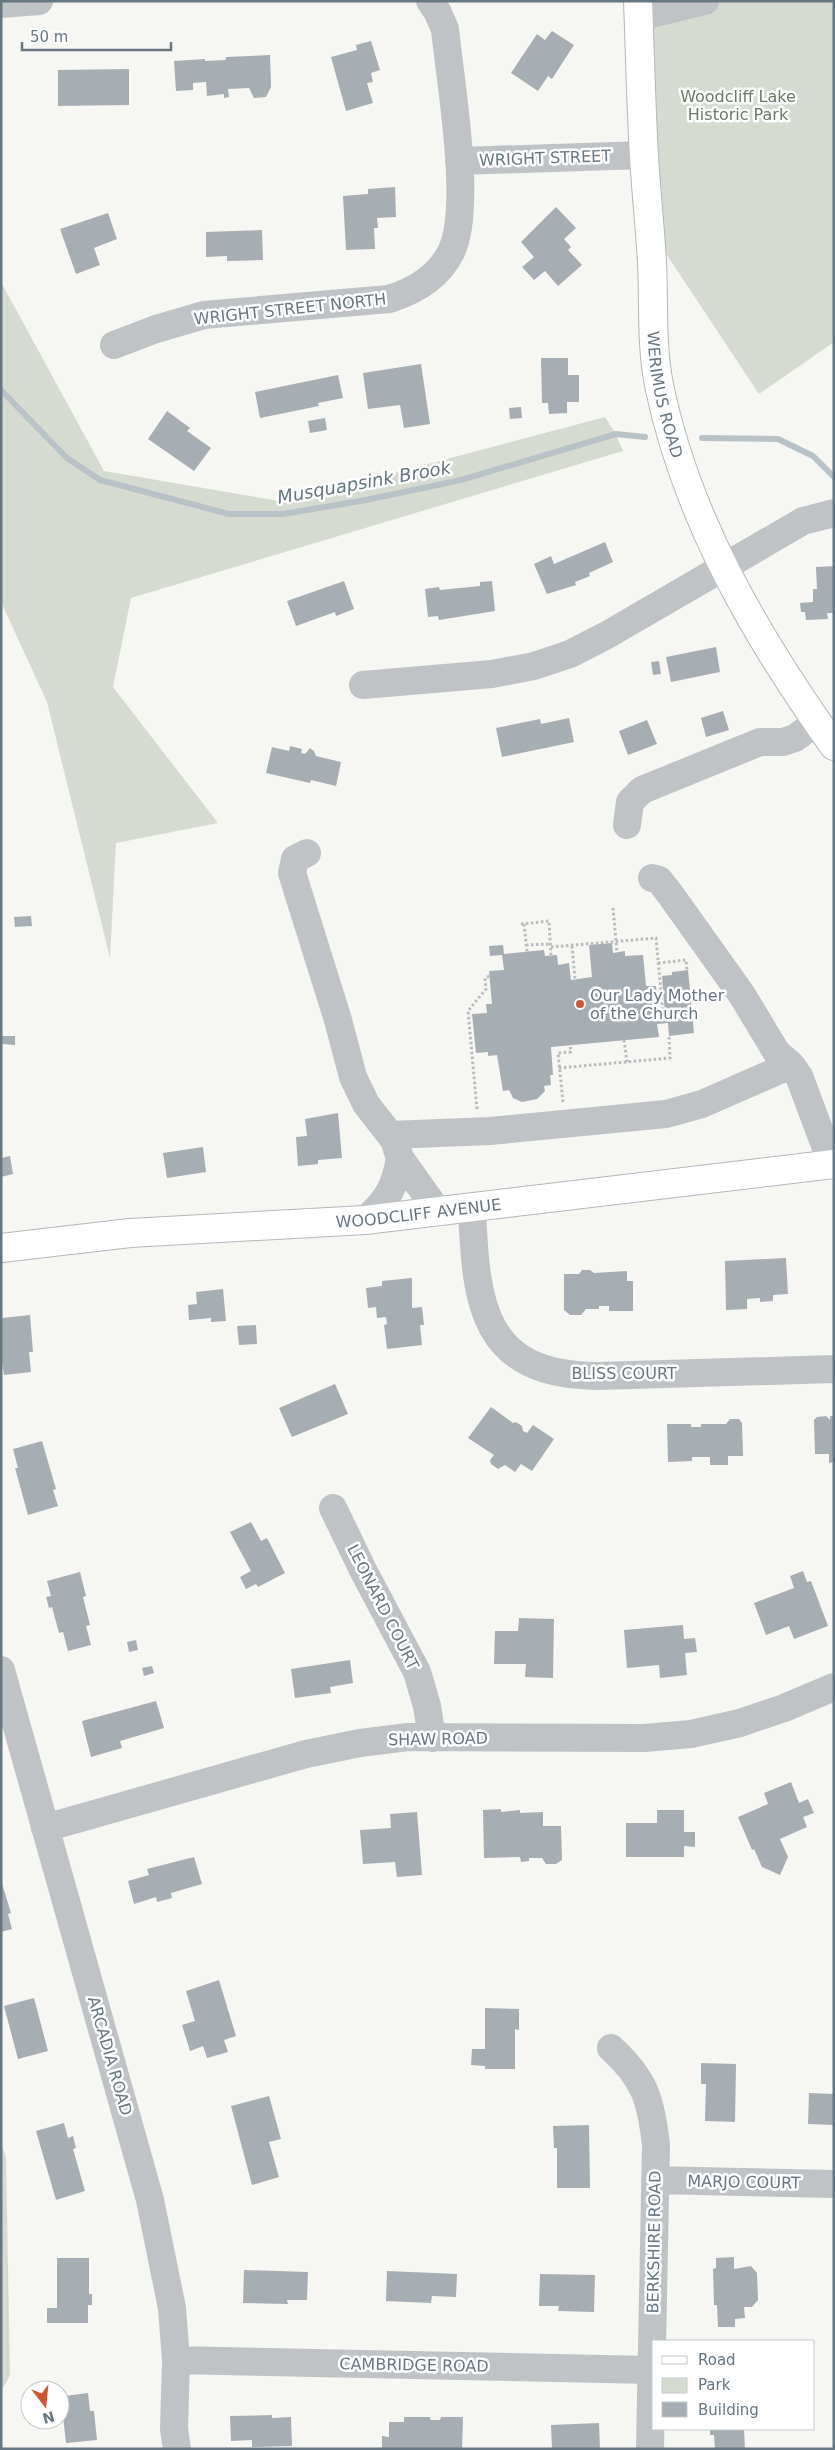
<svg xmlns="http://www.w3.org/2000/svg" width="835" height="2450" font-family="'DejaVu Sans',sans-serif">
	<rect width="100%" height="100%" fill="#f6f6f3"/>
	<path fill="#d6dbd2" d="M638,1H834V342L759,394L649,228Z
		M1,282L104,471L285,502L605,417L616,434L623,451L131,598L113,687L218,823L116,843L110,958L47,702L1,602Z
		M1,2143L6,2157L10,2375L1,2392Z"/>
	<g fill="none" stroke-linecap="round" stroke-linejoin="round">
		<path stroke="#b9c3c7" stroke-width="6" d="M1,390L67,458L100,480L229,514H283L366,500L461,480L616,434L645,437
			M702,438L778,439L813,456L834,477"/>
	</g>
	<path fill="#a7aeb3" d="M552,31L574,45L552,79L548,76L538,91L511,73L537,34L545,40Z
		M371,41L380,70L371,73L373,82L367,83L373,103L346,111L331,57L357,50L356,45Z
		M270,55L271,87L266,97L254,98L249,88L228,89L229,97L224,98V94L207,96L206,82L193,83V90L176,91L174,61L205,59V61L226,60V57Z
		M129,69V105L58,106V70Z
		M395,187L396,217L377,218L378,228H374L375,249L346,250L343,196L368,194V189Z
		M556,207L576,228L564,239L571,247L568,250L582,265L558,286L545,271L534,280L522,267L534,257L521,242Z
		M108,213L117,239L94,248L100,265L76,274L60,229Z
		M262,230L263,260L227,261V256L206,257V232Z
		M541,358H568V375H579V402H567V413L549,414L548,403H542Z
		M421,364L430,424L404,428L400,405L368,409L363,373Z
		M338,375L343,398L318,403L319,406L260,418L255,392Z
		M521,407L522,418L510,419L509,408Z
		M167,411L190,428L187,431L211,448L194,471L148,439Z
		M325,418L327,430L310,433L308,421Z
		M605,542L613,562L589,573L590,576L575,582L576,585L547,594L534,564L551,556L554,564Z
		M834,566V613H827L828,619L806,620L805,612H801L800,603L813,602V589H817L816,567Z
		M344,581L354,609L336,616L335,612L296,626L287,601Z
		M492,581L495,611L439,620L438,616L428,617L425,589L439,587L440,590L480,586V582Z
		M716,647L720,672L671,682L666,657Z
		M659,661L661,674L653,675L651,662Z
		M723,711L729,730L706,737L701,718Z
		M569,718L574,742L502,757L496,728L540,719L541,724Z
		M647,720L657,744L628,755L619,731Z
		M290,746L302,749L301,753L305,754L310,748L314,751L316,756L341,762L336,786L311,780L310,783L266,773L272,747L289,751Z
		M31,916L32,926L15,927L14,917Z
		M612,943L613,953L625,951V956L643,955L646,986H656L659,1015L665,1014L662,976L672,975V972L688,970L694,1033L669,1036L668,1023L657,1024L659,1037L551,1047L553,1075H550L551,1085L544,1086L545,1091L537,1099L522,1102L513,1098L509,1090L503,1091L497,1055L488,1056V1052L476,1053L472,1014L487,1013L486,1004H492L489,971L504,970L502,955L490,956L489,946L503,945L504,954L544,950L545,956L557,955L558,965L569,963L571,980L592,977L589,945Z
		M2,1036H15V1045L2,1044Z
		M338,1113L342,1158L318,1160V1164L298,1166L296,1137L307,1136L305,1119Z
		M203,1147L206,1172L167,1178L163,1153Z
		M10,1156L13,1174L1,1177V1158Z
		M786,1258L788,1294L773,1295V1301L760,1302V1298L747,1299V1309L726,1310L725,1261Z
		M582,1270H590L594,1273L627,1271V1281H633V1311H609V1306H599V1309H586L581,1315H570L564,1310V1274H579Z
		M412,1278V1308L422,1307L424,1325H420L422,1345L387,1349L384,1325L387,1324L386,1317L377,1318L376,1307L368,1308L366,1288L382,1286V1281Z
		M223,1289L226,1321L211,1322V1318L189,1320L188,1305L197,1304L196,1292Z
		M30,1315L33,1352H29L31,1372L4,1375L1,1355L2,1318Z
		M256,1325L257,1344L239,1345L237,1326Z
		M335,1384L348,1414L292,1437L279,1408Z
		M491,1407L513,1423L516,1422L522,1426L523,1431L527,1433L533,1425L554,1439L532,1471L521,1464L515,1472L505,1465L498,1469L491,1464L490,1460L494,1455L468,1438Z
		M826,1416L830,1420V1416H834V1462L829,1463V1454H815L814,1420L817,1417Z
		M730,1419H739L742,1423L743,1456H728V1465H710V1457H692V1461L668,1462L667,1424H691V1427H701V1424H726Z
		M42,1441L56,1489L53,1490L58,1506L28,1515L15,1468H18L13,1449Z
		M251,1522L261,1541L267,1538L285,1573L258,1587L256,1584L246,1589L240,1577L251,1571L230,1532Z
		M803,1571L807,1582L811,1581L828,1626L794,1639L789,1626L766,1635L754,1603L794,1588L790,1576Z
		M80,1572L86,1596L83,1597L90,1625L86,1626L91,1645L68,1651L63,1632L59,1633L52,1607L49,1608L46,1597L51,1596L47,1581Z
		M519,1618L554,1619L553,1678L525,1677L526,1664H494L495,1631H518Z
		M683,1625L684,1639L695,1638L697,1652L685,1653L687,1675L660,1678L659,1665L627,1668L624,1630Z
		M136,1640L138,1650L129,1652L127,1642Z
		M350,1660L353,1683L330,1687L331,1693L295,1698L291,1669Z
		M152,1666L154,1673L144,1676L142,1668Z
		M156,1701L164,1728L120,1741L122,1748L91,1757L82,1721Z
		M791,1782L799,1803L808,1799L814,1813L803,1817L807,1827L780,1839L788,1857L780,1875L762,1867L754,1849L752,1850L738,1817L768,1804L764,1793Z
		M501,1809V1812L520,1810V1813L543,1812V1826H561L562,1860L556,1864H546L542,1858H529V1861L521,1862L520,1857L484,1858L483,1810Z
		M657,1810H684V1832H695V1847L684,1846V1857H626V1823H657Z
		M417,1812L422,1875L397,1877L395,1862L363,1864L360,1830L391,1828L390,1814Z
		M194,1857L202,1884L171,1893L172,1898L157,1902L156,1897L134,1904L128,1881L149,1875L147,1869Z
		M1,1880L11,1913L8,1914L12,1929L1,1932Z
		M219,1980L236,2036L224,2040L228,2052L207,2058L203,2046L190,2051L182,2025L195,2021L186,1991Z
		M34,1998L48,2051L18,2059L4,2006Z
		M485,2008L519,2009V2030L515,2029V2069H485V2066L471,2065L472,2049H485Z
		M701,2063L736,2064L735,2122L705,2121L706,2084H701Z
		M809,2093L834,2094V2125L808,2124Z
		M269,2096L281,2139L269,2142L279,2177L252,2185L231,2106Z
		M64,2123L68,2138L73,2136L76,2148L73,2149L85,2191L56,2200L36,2131Z
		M589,2125L590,2188H557V2148H554L553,2126Z
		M734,2257V2269L751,2266L757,2273L758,2300L752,2307H744L745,2318L735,2319V2327H718L717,2305H714L713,2269L716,2268V2258Z
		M57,2258H89V2294H92V2305H88V2323H47V2308H57Z
		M244,2270L308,2272L307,2300H287L288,2304L243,2303Z
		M387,2271L457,2274L456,2297L432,2296L431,2303L386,2301Z
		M540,2274L595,2275L594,2312L558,2311L559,2306H539Z
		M88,2393L90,2411H94L97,2440L66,2443L63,2416L67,2415L65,2396Z
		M272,2415V2418L291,2417L292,2446L252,2447V2440L231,2441L230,2416Z
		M404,2417H430V2420H440L441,2417H463L462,2449H382V2436L389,2437V2422H404Z
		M599,2423L600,2449H552L551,2425Z
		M710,2429H744L745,2449H715L714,2435H710Z"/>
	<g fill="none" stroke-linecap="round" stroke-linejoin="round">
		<defs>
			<g id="major">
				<path id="s1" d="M638,1C640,53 641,104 644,156C646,191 650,227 652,262C654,303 651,344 659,385C686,517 756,637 834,746"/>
				<path id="s2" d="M1,1248L130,1233L365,1220L834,1164"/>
			</g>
		</defs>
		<use href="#major" stroke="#b3b7ba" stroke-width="30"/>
		<path stroke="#b9bcbe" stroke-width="3" stroke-dasharray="2.5 2.5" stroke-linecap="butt" d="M613,908L617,952
			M521,924L549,921L551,956
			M524,924L527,952
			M526,945L550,944
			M572,946L575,979
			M551,947L656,938L663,1014
			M658,963L686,960L687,970
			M624,1040L627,1062
			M559,1068L670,1058L669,1036
			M563,1102L558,1053L571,1052L570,1045
			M477,1109L468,1011L486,989L485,978L490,976"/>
		<path stroke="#bfc3c6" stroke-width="28" d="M1,4L39,1
			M639,17L705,1
			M459,161L644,155
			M114,345L156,329L204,315L389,299C415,291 438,278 451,252C473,208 450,81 445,29L437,11L430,1
			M363,685L492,674L534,666L570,654L607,635L803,521L834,513
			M627,825L630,802L642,790L760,742H783L795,738L817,722
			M307,853L295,859L292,873L338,1020L353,1077L366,1104L394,1140L400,1158L434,1206L443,1212
			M652,878L659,880L670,894L742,995L777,1053L791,1065L799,1076L832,1164
			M390,1135L490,1131L666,1114L702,1104L791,1065
			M472,1209C476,1305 482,1375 598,1376L834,1369
			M365,1220C388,1200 395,1187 400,1158
			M333,1508L364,1572L417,1672L427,1706L432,1738
			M1,1670L150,2200L172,2308L176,2360L174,2429L177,2449
			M45,1828L306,1754L360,1743L408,1737L644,1738L691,1734L740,1723L784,1708L834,1687
			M611,2048C645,2079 651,2100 656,2145L650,2449
			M655,2180L834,2184
			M176,2360L652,2370"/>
		<use href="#major" stroke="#fff" stroke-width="28"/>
	</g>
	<circle fill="#d65332" stroke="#fff" stroke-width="2" cx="580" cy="1004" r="5"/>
	<g text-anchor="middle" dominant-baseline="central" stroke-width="5" stroke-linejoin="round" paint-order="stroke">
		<g font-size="16" fill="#6a7965" stroke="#fff">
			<text x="738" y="96">Woodcliff Lake<tspan x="738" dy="18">Historic Park</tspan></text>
		</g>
		<g font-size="16" fill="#677782" stroke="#fff">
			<text transform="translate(545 158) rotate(-2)">WRIGHT STREET</text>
			<text transform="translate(290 309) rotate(-6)">WRIGHT STREET NORTH</text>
			<text stroke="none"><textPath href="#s1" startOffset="395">WERIMUS ROAD</textPath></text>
			<text stroke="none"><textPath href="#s2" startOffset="419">WOODCLIFF AVENUE</textPath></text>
			<text x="624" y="1373">BLISS COURT</text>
			<text transform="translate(383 1607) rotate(63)">LEONARD COURT</text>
			<text transform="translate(438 1739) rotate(-1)">SHAW ROAD</text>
			<text transform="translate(110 2056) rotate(74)">ARCADIA ROAD</text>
			<text transform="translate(744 2182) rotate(1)">MARJO COURT</text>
			<text transform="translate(654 2242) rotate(-89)">BERKSHIRE ROAD</text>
			<text transform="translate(414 2365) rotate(1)">CAMBRIDGE ROAD</text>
		</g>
		<g font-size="16" fill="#677782" stroke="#fff" text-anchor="start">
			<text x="590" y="995">Our Lady Mother<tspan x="590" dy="18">of the Church</tspan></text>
		</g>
		<g font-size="18" font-style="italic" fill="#63777f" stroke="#fff">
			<text transform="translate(364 482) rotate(-10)">Musquapsink Brook</text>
		</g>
	</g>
	<rect width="835" height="2450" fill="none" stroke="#677782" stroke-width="5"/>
	<rect x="652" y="2340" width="162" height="90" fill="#ffffff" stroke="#c2c9cd"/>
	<rect x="662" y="2356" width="25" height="8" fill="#ffffff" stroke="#c2c9cd"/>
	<text x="698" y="2365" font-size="15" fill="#677782">Road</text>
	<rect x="662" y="2378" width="25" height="15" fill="#d6dbd2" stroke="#c2c9cd"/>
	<text x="698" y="2390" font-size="15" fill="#677782">Park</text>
	<rect x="662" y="2402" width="25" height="15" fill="#a7aeb3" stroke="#c2c9cd"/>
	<text x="698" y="2415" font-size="15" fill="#677782">Building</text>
	<g transform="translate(45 2405) rotate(164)"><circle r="24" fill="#ffffff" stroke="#c2c9cd"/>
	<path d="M0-4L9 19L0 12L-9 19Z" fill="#d65332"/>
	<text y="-8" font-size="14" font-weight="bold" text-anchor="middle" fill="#677782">N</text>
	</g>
	<path d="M22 42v8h149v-8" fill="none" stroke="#677782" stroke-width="2.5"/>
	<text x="30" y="42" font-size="15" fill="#677782" stroke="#ffffff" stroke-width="4" paint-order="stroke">50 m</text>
</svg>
